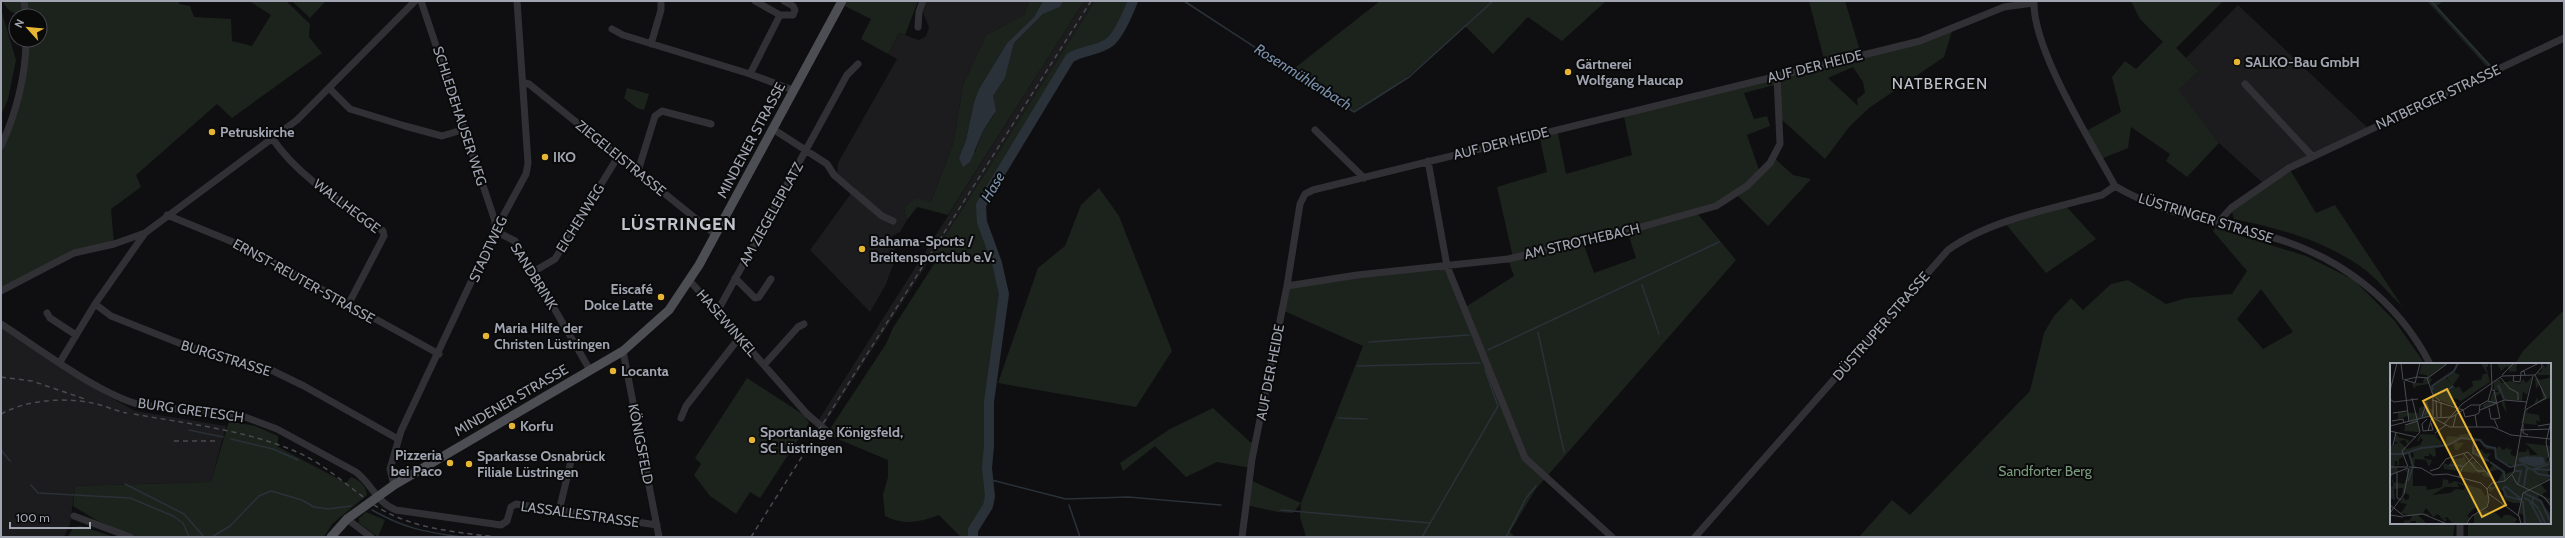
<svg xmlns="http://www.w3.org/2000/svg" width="2565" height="538" font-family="Cabin,sans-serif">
	<rect width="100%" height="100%" fill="#0f0f11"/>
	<path fill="#1c1b1d" d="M927,1H1029L1024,15L986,35L963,85L954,141L931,202L904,208L907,220L900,232L892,236L896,257L886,284L870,312L810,250L855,188L837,173L838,163L897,59L888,54L899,33L919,40L926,36L929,27L923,13Z
		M1084,1H1095L824,425L818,421Z
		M2238,5L2369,129L2264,184L2219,143L2177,90L2199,71L2186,58Z
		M1,328L95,389L135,411L226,426L211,482L75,486L70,524L64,537H1Z"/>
	<path fill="#1c231d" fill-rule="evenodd" d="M3,1H179V4L190,6L194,17L231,19L232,41L252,46L271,15L251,2L286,1L310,24L309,37L322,53L232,118L217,104L136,175L141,187L111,209L114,244L74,253L1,290V146L16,104L26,40H40V16C25,16 9,17 3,1Z
		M292,1H326L310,18Z
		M847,1H918L905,35L899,33L888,54L861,39L871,19L845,6Z
		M1029,1H1043L1034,17L1007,43L979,89L974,102L966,140L959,158L975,152L983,131L994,115L993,96L1005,78L1014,43L1043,14L1060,7L1063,1H1084L948,215L917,207L907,220L904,208L916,198L931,202L954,141L963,85L986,35L1024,15Z
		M1095,1H1133C1129,11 1118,36 1110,42C1099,51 1082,50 1069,58L982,205V222L997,263L1003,291L989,402V446L987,468L990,496L988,506L973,530V537H961L939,515C920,522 904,526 885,516L883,495L888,477V460L833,437L827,441L828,432L886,344L893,328L936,261L931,258Z
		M1380,1H1606L1562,41L1528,17L1493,54L1465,26C1430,58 1396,90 1354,112L1291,71Z
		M1809,1H1845L1861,54L1890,48L1953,28L1944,57L1869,108L1850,126L1825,159L1780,118L1778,84L1744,93L1754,119L1767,116L1770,126L1747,135L1760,173L1773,157L1793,175L1811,179L1768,226L1737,195L1697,213L1736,260L1535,490L1510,532L1515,537H1306L1300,517L1301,503L1293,513L1278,512L1246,505L1250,480L1301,503L1363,346L1282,310L1287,286L1447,266L1464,308L1514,276L1508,259L1513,257L1497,187L1547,172L1539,134L1557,129L1566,174L1632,155L1623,112L1825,63ZM1853,67L1863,82L1865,93L1857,99L1858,106L1828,78ZM1627,230L1636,258L1594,273L1583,242Z
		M2131,1H2223L2176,48L2199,71L2178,90L2219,143L2187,177L2166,161L2170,154L2131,127L2128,148L2101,159L2086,131L2121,112L2112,77L2125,61L2136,69L2163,42L2140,19Z
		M2427,1H2443L2437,6L2493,67L2489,69Z
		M1,9L16,60L8,99L1,115Z
		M627,88L649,94L644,110L637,108L624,98Z
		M2289,168L2316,213L2335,205L2402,306C2388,293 2375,276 2360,266C2322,240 2278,228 2234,219L2231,208Z
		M1099,188L1119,216L1172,351L1136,407L998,383L1038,268L1065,246L1081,205Z
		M2065,205L2096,239L2046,273L2005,223Z
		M2215,228L2306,256L2354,280L2394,320L2425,364H2391V523H2455L2453,537H1859L1892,500L1910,515L2030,391L2044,333L2054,316L2071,298L2083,310L2111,284L2128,280L2166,304L2187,298L2232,294L2247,271L2213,231ZM2261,289L2293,332L2263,349L2237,319Z
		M2564,310V537H2468V523H2550V364H2515L2523,351Z
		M747,378L804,415L809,423L760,498L750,492L736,514L710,496L694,475L701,464L695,458Z
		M1213,408L1250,442L1256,443L1251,468L1217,462L1186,477L1155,446L1123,471L1120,463L1170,429Z
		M229,421L255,426L278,436V447L346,483L351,477C360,481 366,485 367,495L332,524L324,537H135L96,520L73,506L75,486L211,482Z
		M366,512L385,520L378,537L359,523V518Z
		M81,526L114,537H68L73,527Z"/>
	<path fill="#2a3138" d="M1043,1H1063L1060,7L1043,14L1014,43L1005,78L993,96L996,111L983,131L970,162L963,167L959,158L966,140L974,102L979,89L1007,43L1034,17Z"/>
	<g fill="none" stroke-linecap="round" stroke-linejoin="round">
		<path stroke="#2a3138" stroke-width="1.5" d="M1184,1L1354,112L1409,77L1493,1
			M2431,1L2490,66
			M1642,285L1659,334
			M1538,332L1564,452
			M1369,342L1469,335
			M1488,350L1719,242
			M1357,366L1480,363
			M1338,418L1367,419
			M189,430L223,437
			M231,439L273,449L298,460
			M1,450L10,461
			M988,479L1066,499L1128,497L1221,505
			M125,484L184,514L204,537
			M31,485L38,493L130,498L173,516L183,523L189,537
			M1069,505L1080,537
			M372,510C404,528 424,532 461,537
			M1281,510L1430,523
			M212,537L230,526L259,496L271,491L302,500L314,507L328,509L351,506
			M1422,537L1498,406L1485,370
			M1506,537L1526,498L1536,486"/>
		<path stroke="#2a3138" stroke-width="10" d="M973,537V530L988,506L990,496L987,468L989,446V402L1004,294L997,263L982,222L981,205L1070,58C1082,50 1099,51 1110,42C1118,36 1129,11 1133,1"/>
		<path stroke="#313135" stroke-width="7" d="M24,1L26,16
			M421,1L495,221V231
			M755,1L780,15H793L795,10L793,6L784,1
			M2034,1C2032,48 2091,142 2115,186C2161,214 2217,222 2268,236C2337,255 2397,299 2430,364
			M918,27L919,12L923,1
			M612,29L623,35L750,74L793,90
			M651,44L661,10V1
			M750,74L780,15
			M525,83L529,84L716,235
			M2245,84L2312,156
			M329,88L350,109L405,126L442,136L465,129
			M773,129L827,164L834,175L882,216L893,221
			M1315,130L1364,178
			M272,138C299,178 344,204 383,231L384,236L348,305
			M1,146C16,114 26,75 26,40
			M1428,161L1447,266L1525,458L1612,537
			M638,171L655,116L662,111L711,124
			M167,215L245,247L439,354
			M2217,224L2231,208L2289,168L2564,38
			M495,231L515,241L590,370
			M533,272L555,259L619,155
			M735,278L755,298L759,297L771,279
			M690,281L807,414L828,432
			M1287,286L1357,275L1508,259L1616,234L1716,206L1747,186L1770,163L1780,144L1777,76
			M1,291L74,253L114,244L145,233
			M95,304L111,316L189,347L267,368L304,386L398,439
			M717,312L847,75L858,64
			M47,313L50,318L76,335
			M1,324C40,349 98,394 141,405L245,417L277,429L356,472C371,483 377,503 396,510L501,525L507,521L511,507L516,504L657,525
			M623,351L659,537
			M60,362L95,304L145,233L297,120L415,1
			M764,365L798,327L804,324
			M681,418L686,406L739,338
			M394,485L390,469L401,431L495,231L526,174L528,163L517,1
			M559,511L571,461
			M74,516L130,537
			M347,519L371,537
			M1242,537L1252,459L1287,286L1300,204L1305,194L1313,190L1920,41L2004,7L2033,3
			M1695,537L1948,250C1989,220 2054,208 2102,195L2115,186
			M2460,537V523"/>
		<path stroke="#4d4e54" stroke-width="9" d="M331,537L347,519L394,485L623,351L669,310L699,265L842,1"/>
		<path stroke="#4a4b50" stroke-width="1.5" stroke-dasharray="5 4" stroke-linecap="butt" d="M1,377L32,381L85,399
			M1,414C26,400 63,397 92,403C104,405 115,411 127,413
			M134,414C188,424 246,430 297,452C327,465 351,490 379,508C414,529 456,532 496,537
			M174,441H219
			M751,537L1091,1"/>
	</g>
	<g fill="#e6b532" stroke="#0a0a0b" stroke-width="1.5">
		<circle cx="2237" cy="62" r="4"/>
		<circle cx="1568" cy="72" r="4"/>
		<circle cx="212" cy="132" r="4"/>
		<circle cx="545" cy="157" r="4"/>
		<circle cx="862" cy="249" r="4"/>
		<circle cx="661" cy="297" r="4"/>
		<circle cx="486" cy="336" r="4"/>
		<circle cx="613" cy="371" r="4"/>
		<circle cx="512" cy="426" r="4"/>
		<circle cx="752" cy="440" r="4"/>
		<circle cx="450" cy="463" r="4"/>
		<circle cx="469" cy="464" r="4"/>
	</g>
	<g text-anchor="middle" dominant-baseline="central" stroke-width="4" stroke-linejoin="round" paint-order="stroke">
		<g font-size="14" font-weight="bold" fill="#a1a5b1" stroke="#0a0a0b" text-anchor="start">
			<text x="2245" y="62">SALKO-Bau GmbH</text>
			<text x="1576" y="64">Gärtnerei<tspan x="1576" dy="16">Wolfgang Haucap</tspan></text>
			<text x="220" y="132">Petruskirche</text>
			<text x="553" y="157">IKO</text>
			<text x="870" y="241">Bahama-Sports /<tspan x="870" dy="16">Breitensportclub e.V.</tspan></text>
			<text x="653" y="289" text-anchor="end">Eiscafé<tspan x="653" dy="16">Dolce Latte</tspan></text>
			<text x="494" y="328">Maria Hilfe der<tspan x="494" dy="16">Christen Lüstringen</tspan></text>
			<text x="621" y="371">Locanta</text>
			<text x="520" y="426">Korfu</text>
			<text x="760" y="432">Sportanlage Königsfeld,<tspan x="760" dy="16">SC Lüstringen</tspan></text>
			<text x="442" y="455" text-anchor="end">Pizzeria<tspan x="442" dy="16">bei Paco</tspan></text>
			<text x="477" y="456">Sparkasse Osnabrück<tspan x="477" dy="16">Filiale Lüstringen</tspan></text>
		</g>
		<g font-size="14" fill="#a1a5b1" stroke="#0a0a0b">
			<text transform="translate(1815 66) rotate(-14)">AUF DER HEIDE</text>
			<text transform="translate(2438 97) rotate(-25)">NATBERGER STRASSE</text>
			<text transform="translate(460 116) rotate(72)">SCHLEDEHAUSER WEG</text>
			<text transform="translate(751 140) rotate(-62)">MINDENER STRASSE</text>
			<text transform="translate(1501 143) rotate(-14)">AUF DER HEIDE</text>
			<text transform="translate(621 158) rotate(39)">ZIEGELEISTRASSE</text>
			<text transform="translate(347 206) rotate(37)">WALLHEGGE</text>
			<text transform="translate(771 214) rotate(-61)">AM ZIEGELEIPLATZ</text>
			<text transform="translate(580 218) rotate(-58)">EICHENWEG</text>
			<text transform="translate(2206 218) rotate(17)">LÜSTRINGER STRASSE</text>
			<text transform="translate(1582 241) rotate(-13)">AM STROTHEBACH</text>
			<text transform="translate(488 249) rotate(-65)">STADTWEG</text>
			<text transform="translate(534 276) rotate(58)">SANDBRINK</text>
			<text transform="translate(304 281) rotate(29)">ERNST-REUTER-STRASSE</text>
			<text transform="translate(727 323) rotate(49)">HASEWINKEL</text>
			<text transform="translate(1881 326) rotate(-49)">DÜSTRUPER STRASSE</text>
			<text transform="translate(226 358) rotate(17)">BURGSTRASSE</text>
			<text transform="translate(1270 372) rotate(-79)">AUF DER HEIDE</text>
			<text transform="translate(511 400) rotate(-30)">MINDENER STRASSE</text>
			<text transform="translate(191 410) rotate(8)">BURG GRETESCH</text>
			<text transform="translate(641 444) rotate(79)">KÖNIGSFELD</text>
			<text transform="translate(580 514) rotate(8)">LASSALLESTRASSE</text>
		</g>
		<g font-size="14" fill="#799b7d" stroke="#0a0a0b">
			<text x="2045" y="471">Sandforter Berg</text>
		</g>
		<g font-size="15" font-style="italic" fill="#7990ab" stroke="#0a0a0b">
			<text transform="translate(1303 77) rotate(32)">Rosenmühlenbach</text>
			<text transform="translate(993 187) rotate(-60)">Hase</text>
		</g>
		<g font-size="16" letter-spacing="1" fill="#c2c4cd" stroke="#0a0a0b">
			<text x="1940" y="83">NATBERGEN</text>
		</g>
		<g font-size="18" font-weight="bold" letter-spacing="1" fill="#c2c4cd" stroke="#0a0a0b">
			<text x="679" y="224">LÜSTRINGEN</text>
		</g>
	</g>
	<g transform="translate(2390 363)">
		<rect width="161" height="161" fill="#0f0f11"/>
		<path d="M32,0H58L39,14L42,17L39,21L26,23L24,26L22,20H33L34,15H37V12L29,11ZM91,0H98V4H96L100,19L71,38L61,34V38L68,40L62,42L49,37L41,30L42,23L56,14L61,21L57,14L63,9L70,12L63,22L66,25L69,23L73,30L83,23L82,18L91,17L93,11H97ZM107,0H128L126,4L127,8L120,9L117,3L111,8ZM157,0H161V12H147L148,9H151L153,2L156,5ZM142,14L137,32L133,28L132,38L114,37L117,50L112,42V38L114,37L111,30L105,34L107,40L103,43L94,46L92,42L100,38L103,29H108V27L104,28V18L109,16L112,20L121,18L130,21L133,16L136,20ZM161,14V34L144,42L147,34L148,38L153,35L150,20L146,26L145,15L151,17ZM37,41L40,46H44L43,52L28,57L30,69L14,68L15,63L21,59L18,53L8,56V49L28,50L29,54V45ZM138,45L137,50L149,52L150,59L146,57L147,62L131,60L135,47ZM6,70L8,74L19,77L18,82L15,77L9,78L17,86L30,82L33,77L30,74L29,78H27L30,71L50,72L45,73L52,80L51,83L45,81L47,84L55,82L57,73L69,74V72L82,70V75L97,77L71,75L64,79L74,80L68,87H65L63,80L48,85L31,84L12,91L13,94L9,96V102H7L8,98H3L5,99L4,104H7L8,109L23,105V123H36L37,127L48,125L52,124L53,116L58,117L59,121L65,118L91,126L95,133L98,131L99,136L95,146L87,150V145H84L77,153L80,155L75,161H63L57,154L54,156H57L55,159L48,151L43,154L36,145L33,150L39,151V153L27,151L37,161H26V158H21L20,161H16L13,158L20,157L22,153L11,150L17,141L10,140L13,133L15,137L19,136V132L16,130L12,132L13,125H11L4,126L5,137L0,135V124L3,123V117L0,111V83L8,80L4,78ZM15,107L18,111L14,121L2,119V112ZM67,120L75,123L74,127L66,126L60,130L42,132L55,124H69ZM93,80L106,86L109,83L113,87L119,84L118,87L122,86L120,91L126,94L129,89H136L138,85L140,92H148L135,80L161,83V91L156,97L159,98L161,106L158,107V112H161V116L150,120L157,129L153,130V133L161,136V142L149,132L148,136L161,151V161H131L135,157L134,152L129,150L131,140H123L113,136L112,140L114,128L105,125L100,129L98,124H105L112,110L110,106L100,109L99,115L92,112L93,109L88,111L87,108L85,110L54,106L53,100L59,102L63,94L65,96L73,95V91L77,99L87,98L86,101L96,110L104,101L108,103L115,111L124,108L125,103L113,100L106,95V87L96,86ZM140,93L144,96V104L129,99L131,95ZM32,85H45L46,92L44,94L39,90V93H34L35,96L42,97L39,104L36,97L25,96L24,102L28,105H23L21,96L24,93L23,89ZM84,86L92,87L95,91L101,90L95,99L83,90ZM94,147L106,150L112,156L114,152H120L127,156L124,161H84V152Z" fill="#1c231d" fill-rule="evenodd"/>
		<path d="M137,93L153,94L156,101L144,104L129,99V95Z" fill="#2a3138"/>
		<path fill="none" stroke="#2a3138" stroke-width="2" d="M108,22L114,36M43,27L42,23L64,8L68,0M35,52L38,46L36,39M84,77L83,90L99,98M0,91H14L31,85L58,82L71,75L79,76L90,77L95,83L105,85L106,95L120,104L133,101L140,106L161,107M100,99L114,109L115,118M59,102L73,103M142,106L148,111L161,113M144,106L159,101M125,108H131L128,121M18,118L23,104L19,90M115,123L113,126L116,133L131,137M115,123L131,136M134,123L137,105M134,130L151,138L161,160M144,134L142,139L149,146M134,135L139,137L152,161M133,138L135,161M149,147L155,160"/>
		<path fill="none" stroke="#494b51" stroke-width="1" d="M11,0L13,17M131,9L149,0M112,12L124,0M124,12L123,18L130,19L131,9L134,8L135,12M145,12L152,4V0M110,14L119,25L128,30V37M37,15L43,32V56L49,68M14,17L27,14L38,15L58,0M15,17L25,20L30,0M14,18L19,59M102,27H104L110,55L104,56L108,65M0,28L7,0M0,36L4,39L28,36M42,37L73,47L75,54L85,52M46,37L47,54M50,38L43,32L56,28L63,23M98,38L102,24L101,0M99,45L101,56H104M135,46L143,13M90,47L114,37L137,39M3,50L17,48M32,54L36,41M51,54V39M44,55L62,54L81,42H90M37,56L32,61L33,68L43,67L41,60M2,58L13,56L14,60M161,58L156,79L161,104M54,61L72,41L112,13L145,12M133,61V70L138,72M15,62L28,58M0,63L40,53L60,64H103L121,72L161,76M148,63L160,61M63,64L66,52M87,64L85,52L89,50L90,42L97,38L107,40M130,67L161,66M0,68L26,74M38,68L42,54M45,70L56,62M3,82L6,69M74,91L87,108H95M0,104H17M18,104L12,88L30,69L22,35M19,104L31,105L43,112L57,111L91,120L97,126M40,108L49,105L56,96L78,89L104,118M7,110V135L11,137M0,112L18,105M122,112L127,121L154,134L161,143M69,114L72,105L83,94M99,131L129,153L131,161M0,142L14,153L33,151L57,161M0,150L14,131L19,105M0,152L13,154M128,153L133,130L161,116M76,161L82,153L97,144L99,137L97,126L102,120L115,118L124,109L135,47L156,35L145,12"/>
		<path fill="#e6b532" fill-opacity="0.15" stroke="#e6b532" stroke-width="2" d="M57,26L116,142L92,154L33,38Z"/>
		<rect width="161" height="161" fill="none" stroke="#a1a5b1" stroke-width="2"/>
	</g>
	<rect width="2565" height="538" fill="none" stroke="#a1a5b1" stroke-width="4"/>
	<g transform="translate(28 28) rotate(297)"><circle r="19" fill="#0a0a0b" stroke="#46484d"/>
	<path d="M0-3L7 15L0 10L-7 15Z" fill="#e6b532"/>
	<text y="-6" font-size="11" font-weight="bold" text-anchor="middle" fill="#a1a5b1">N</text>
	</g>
	<path d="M10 522v6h80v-6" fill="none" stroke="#a1a5b1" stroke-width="2"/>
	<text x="16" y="522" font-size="12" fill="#a1a5b1" stroke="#0a0a0b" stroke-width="3" paint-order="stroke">100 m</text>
</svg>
